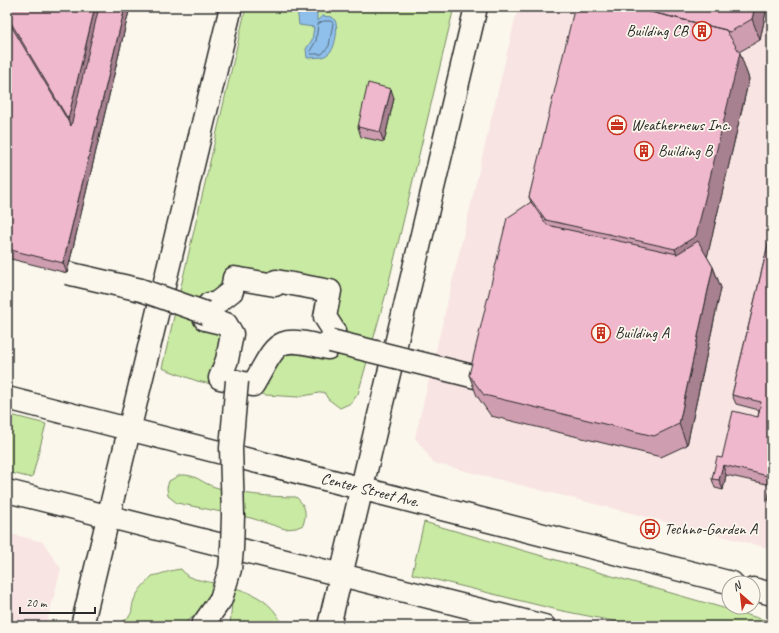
<svg xmlns="http://www.w3.org/2000/svg" width="779" height="633" font-family="Caveat,sans-serif">
	<rect width="100%" height="100%" fill="#fbf7ec"/>
	<filter id="ink" filterUnits="userSpaceOnUse"><feTurbulence type="fractalNoise" baseFrequency=".025" numOctaves="2"/><feDisplacementMap in="SourceGraphic" scale="8" xChannelSelector="R" yChannelSelector="G"/><feConvolveMatrix kernelMatrix="1 2 1 2 8 2 1 2 1" color-interpolation-filters="sRGB"/></filter>
	<g filter="url(#ink)">
		<path fill="#f8e4e3" d="M518,7H772V549L434,463L415,438Z
			M7,533L43,542L61,569L46,626H7Z"/>
		<path fill="#c9eaa2" stroke="#7a8a66" fill-rule="evenodd" d="M246,7H454L387,290L358,394L351,403L340,408L328,399L324,392L298,397L266,395L197,381L162,368ZM234,278L330,291L328,348L270,355L253,385L220,377L226,324L209,304Z
			M7,414L46,424L32,478L7,472Z
			M180,475C197,474 201,483 215,487C238,494 271,497 296,497C306,506 307,513 303,525L296,528L285,529L251,518L177,503L168,496L167,488L169,481Z
			M424,522L772,622V626H638L558,610L412,574Z
			M181,569L187,576L195,579C229,587 268,589 283,626H230L232,602L208,597L198,613L181,626H115C141,612 126,612 137,594C141,587 147,582 152,576C163,574 170,570 181,569Z"/>
		<path fill="#8fc0eb" stroke="#67849e" d="M297,7H317V21L322,16L332,17C340,22 336,40 333,48C331,52 327,55 323,57L307,58L306,49L312,40L314,27L299,25Z"/>
		<g fill="none" stroke-linecap="round" stroke-linejoin="round">
			<path stroke="#536778" stroke-width="1" d="M324,21H331L333,23L329,46L322,54H311L310,51L316,41L318,24Z"/>
			<defs>
				<path id="minor" d="M234,278L275,285L276,281L330,291L325,317L334,331L328,348C275,335 279,340 253,385L220,378L227,360L232,334L226,324L205,319L209,304L214,305L232,291Z
					M7,398L732,583
					M7,491L544,626
					M753,589L772,594
					M82,626L231,7
					M202,626L221,599
					M329,626L476,7"/>
			</defs>
			<use href="#minor" stroke="#2b2b2b" stroke-width="25"/>
			<use href="#minor" stroke="#fbf7ec" stroke-width="22"/>
			<defs>
				<path id="minor-bridge" d="M67,273L141,290L206,313
					M331,341L480,378
					M221,599L230,569L232,549L233,515L231,448L237,381"/>
			</defs>
			<use href="#minor-bridge" stroke="#2b2b2b" stroke-width="25" stroke-linecap="butt"/>
			<use href="#minor-bridge" stroke="#fbf7ec" stroke-width="22"/>
		</g>
		<path fill="#ce9eb0" stroke="#2b2b2b" d="M7,7H130L67,273L7,258Z
			M584,7H767L760,40L739,52L749,79L707,257L713,267L721,288L687,445L661,457L491,416L477,396L469,375L531,202L529,197Z
			M394,98L384,142L361,137L358,127Z
			M772,228V508L768,499L771,485L726,475L723,490L715,488L712,479L722,458L758,417L759,410L736,404L732,395Z"/>
		<path fill="#a88190" stroke="#2b2b2b" d="M95,7H105L74,136L68,119Z
			M125,7H130L67,273L63,263Z
			M755,7H767L760,40L752,19Z
			M740,53L749,79L706,262L684,275L675,249Z
			M391,89L394,98L384,142L380,132Z
			M713,267L721,288L687,445L679,424Z
			M723,465L726,475L723,490L719,480Z
			M7,573L10,580L7,591Z"/>
		<path fill="#f0b8cd" stroke="#2b2b2b" d="M7,7H95L68,119L7,16Z
			M99,7H125L63,263L7,249V19L71,126Z
			M584,7H630L726,30L740,53L696,236L675,249L546,220L529,197L573,14Z
			M630,7H755L752,19L730,32L727,31L726,30Z
			M368,83L391,89L380,132L358,127Z
			M531,202L547,225L677,254L698,241L713,267L679,424L654,436L484,395L469,375L507,218Z
			M772,228V477L723,465L719,480L712,479L717,457L722,458L733,411L758,417L761,402L732,395Z
			M772,482V500L768,499Z"/>
	</g>
	<defs>
		<symbol id="building-ring" viewBox="-11 -11 22 22"><circle r="9.5" fill="#fbf7ec" stroke="#c8321e" stroke-width="1.5"/><path d="M-4-6H4V6H1V3H-1V6H-4ZM-2.5-4.3h1.7v1.8h-1.7ZM.8-4.3h1.7v1.8H.8ZM-2.5-1h1.7V.8h-1.7ZM.8-1h1.7V.8H.8Z" fill="#c8321e"/></symbol>
		<symbol id="office-ring" viewBox="-11 -11 22 22"><circle r="9.5" fill="#fbf7ec" stroke="#c8321e" stroke-width="1.5"/><path d="M-6-3h4V-5.5h4V-3h4V5H-6ZM-1-4.5V-3h2v-1.5ZM-6 0V1H6V0Z" fill="#c8321e"/></symbol>
		<symbol id="bus-ring" viewBox="-11 -11 22 22"><circle r="9.5" fill="#fbf7ec" stroke="#c8321e" stroke-width="1.5"/><path d="M-5-6H5V4H4V6H2V4H-2V6H-4V4H-5ZM-3.5-4V0h7V-4ZM-3.5 1.2v1.5H-2V1.2ZM2 1.2v1.5H3.5V1.2Z" fill="#c8321e"/></symbol>
	</defs>
	<g fill-rule="evenodd">
		<use href="#building-ring" x="691" y="20" width="22" height="22"/>
		<use href="#office-ring" x="606" y="114" width="22" height="22"/>
		<use href="#building-ring" x="633" y="140" width="22" height="22"/>
		<use href="#building-ring" x="590" y="322" width="22" height="22"/>
		<use href="#bus-ring" x="639" y="518" width="22" height="22"/>
	</g>
	<g text-anchor="middle" dominant-baseline="central" stroke-width="3.5" stroke-linejoin="round" paint-order="stroke">
		<g font-size="16" fill="#2b2b2b" stroke="#fbf7ec" text-anchor="start">
			<text x="688" y="31" text-anchor="end">Building CB</text>
			<text x="631" y="125">Weathernews Inc.</text>
			<text x="658" y="151">Building B</text>
			<text x="615" y="333">Building A</text>
			<text x="664" y="529">Techno-Garden A</text>
		</g>
		<g font-size="16" fill="#2b2b2b" stroke="#fbf7ec">
			<text transform="translate(370 490) rotate(14)">Center Street Ave.</text>
		</g>
	</g>
	<rect width="779" height="633" fill="none" stroke="#fbf7ec" stroke-width="24"/>
	<rect x="12" y="12" width="755" height="609" fill="none" stroke="#2b2b2b" stroke-width="1.5" filter="url(#ink)"/>
	<g transform="translate(741 595) rotate(332)"><circle r="19" fill="#fbf7ec" stroke="#a8a59f"/>
	<path d="M0-3L7 15L0 10L-7 15Z" fill="#c8321e"/>
	<text y="-6" font-size="11" font-weight="bold" text-anchor="middle" fill="#2b2b2b">N</text>
	</g>
	<path d="M20 607v6h75v-6" fill="none" stroke="#2b2b2b" stroke-width="2"/>
	<text x="26" y="607" font-size="12" fill="#2b2b2b" stroke="#fbf7ec" stroke-width="3" paint-order="stroke">20 m</text>
</svg>
